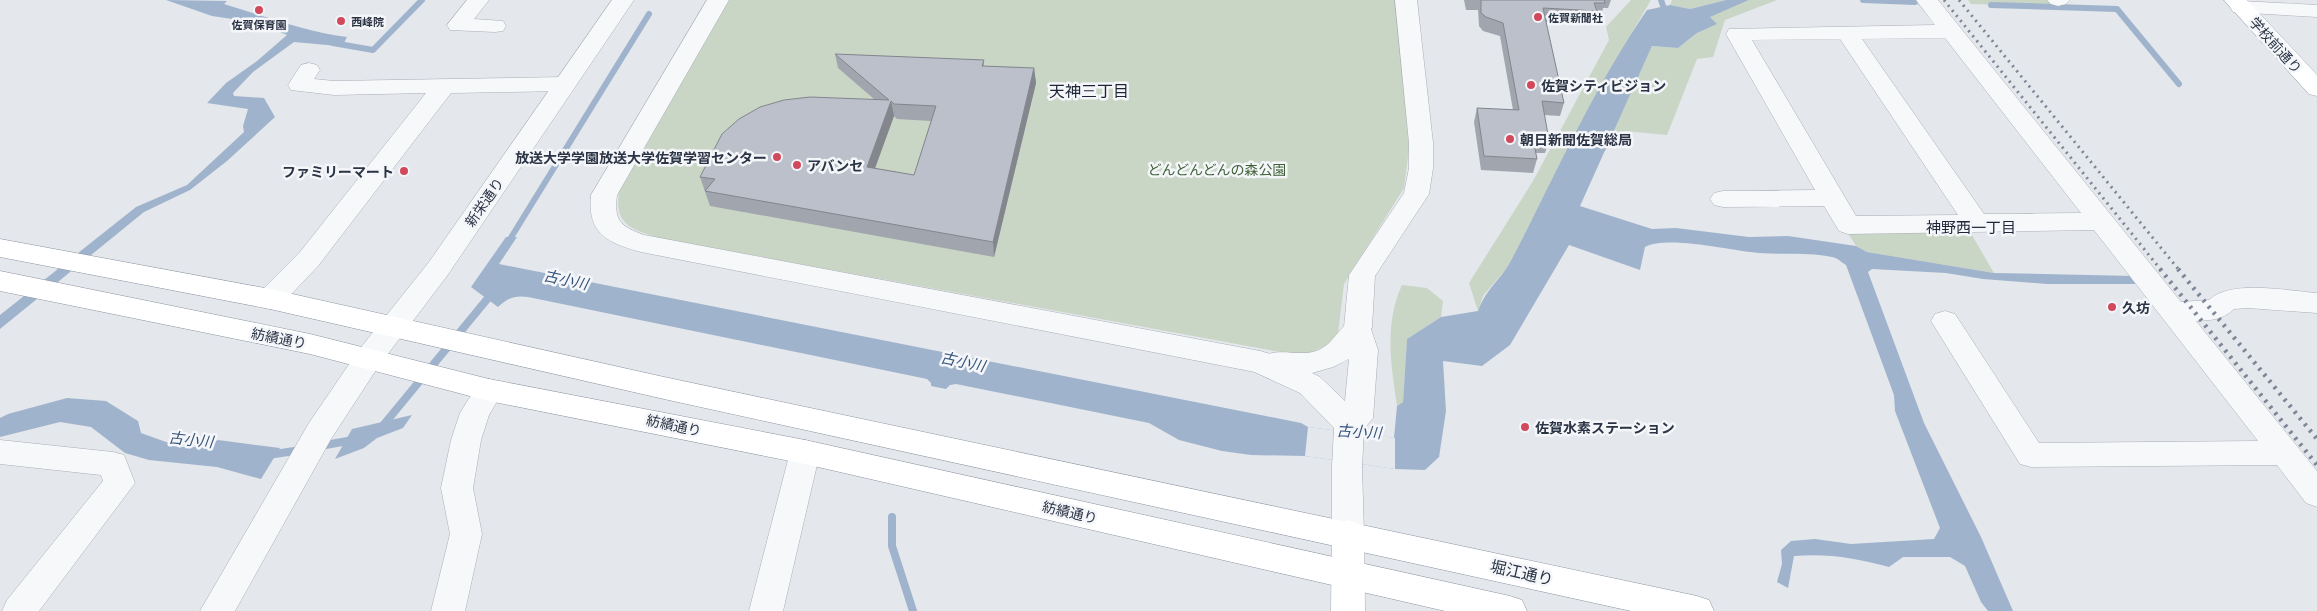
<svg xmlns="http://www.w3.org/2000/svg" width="2317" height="611" font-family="Commissioner,'Noto Sans JP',sans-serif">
	<rect width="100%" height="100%" fill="#e4e7ec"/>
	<path fill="#c9d6c5" d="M727,0H1396L1410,141L1404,188L1344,284L1337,341L1302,356L659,238C631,229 614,225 619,191Z
		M1631,0H1651L1602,83L1510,264L1483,296L1478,311L1469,283L1533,181L1609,40L1606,27Z
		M1672,0H1726L1690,9L1670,5Z
		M1749,0H1777L1725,20L1713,57L1697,59L1667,135L1624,131L1603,153L1652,46L1678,48L1697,33L1716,24L1709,17Z
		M1968,0H2055L2060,6L1971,4Z
		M1969,230L1994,273L1867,252L1856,246L1848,233Z
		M1402,285L1427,288L1443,301L1441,317L1407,339L1403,402L1397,406C1391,365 1384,324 1402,285Z"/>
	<path fill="#9fb4cc" d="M166,0L227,1L224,4C265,16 304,32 347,37L344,43L338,46L294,42L253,72L233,93L234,96L264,98L275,117L227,161L190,190L144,212L0,329V315L136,207L187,185L244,132L243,126L248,109L207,103L226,83L257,61L287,35L259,23L212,16Z
		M1726,0H1749L1710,17L1717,24L1697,33L1678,48L1652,46L1580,206L1652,229L1676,228L1749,237L1788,236L1856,246L1867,252L1994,273L2133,276L2138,284H2047L1983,279L1946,273L1872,269L1868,272L1924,423L1981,537L2013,611H1988L1981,602L1965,566L1950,557H1903L1889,567C1857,558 1826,553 1794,556L1788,588L1777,582L1782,564L1781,550L1791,541L1815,539L1851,544L1934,539L1940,528L1895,411L1894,395L1846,265C1841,262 1838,258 1832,257C1808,252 1784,255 1759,253C1731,251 1669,235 1645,247L1640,270L1569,245L1510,345L1482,366L1443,361L1446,411L1439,457L1425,470L1395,469L1305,456L1251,455L1222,451L1179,440L1149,423L956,384L950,385L946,389L931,386V383L927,379L528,297C515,295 508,298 498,307L471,287L506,237H517L499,264L1301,423L1308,427L1394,438L1397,406L1403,402L1407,339L1441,317L1478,311C1486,288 1503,278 1513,257C1556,174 1594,87 1647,10L1670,5L1690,9Z
		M67,398L106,401L138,421L141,433L180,447H203L218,440L280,448L261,479L217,467L149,460L125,453L91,427L60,422L0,437V418L8,414Z
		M412,415L403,428L377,438L364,448L335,459L352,429Z"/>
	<path fill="#e4e7ec" d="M1308,427L1395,438V469L1305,456Z"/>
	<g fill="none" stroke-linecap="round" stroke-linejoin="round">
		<path stroke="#9fb4cc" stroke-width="6" d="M1661,0L1666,14
			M1863,0L1915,2
			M1991,5L2117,9L2179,84
			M333,43L373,50L422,0
			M507,244L649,14"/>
		<path stroke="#9fb4cc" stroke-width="8" d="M381,428L493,292
			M320,446L353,440
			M268,455L301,450
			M892,517V546L913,611"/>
		<defs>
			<path id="minor" d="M467,0H489L474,19L503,21L506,26L503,31L495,32L450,30L447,25Z
				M1916,0H1938L2181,302L2209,300C2231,279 2288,291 2317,293V313L2248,308L2234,309C2222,320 2212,320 2196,321L2317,471V507L2306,503L2277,465L2031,467L2020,464L1931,321L1935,314L1945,311L1955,314L2039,443L2258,441L2094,230L1848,234L1839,231L1824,206L1723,207L1714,205L1710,199L1714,193L1723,191L1815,190L1726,34L1729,29L1935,25ZM1945,38L2081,213L1984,214L1862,39ZM1840,39L1958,215L1856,216L1752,40Z
				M2047,0H2070L2066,4L2058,6L2051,4Z
				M2241,1L2317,5V17L2233,12L2230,7L2233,2Z
				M309,63L317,65L320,70L314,79L334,81L565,77L573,79L576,84L573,89L565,91L451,93L318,266L280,306L270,309L260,306L256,299L260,292L300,252L426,93L334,95L291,90L288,85L301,65Z
				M1358,317L1368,320L1378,350L1373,418L1364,429L1362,467L1358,476L1347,479L1336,476L1332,467L1334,428L1300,393L1250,370L1246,362L1250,354L1260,351L1268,354C1284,349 1303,357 1319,350C1336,342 1341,322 1358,317ZM1349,359L1345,401L1320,377L1312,373L1333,367Z
				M489,379L499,382L504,390L489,415L481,440L473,488L482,534L465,611H431L450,534L441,488L451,440L460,413L479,382Z
				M0,440L113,452L124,455L135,483L39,611H2L7,600L103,481L101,475L0,464Z
				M805,440L816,443L820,452L783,611H749L790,452L794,443Z"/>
			<path id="tertiary" d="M612,0H634L447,276L378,367L331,439L235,611H200L309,423L358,351L429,262Z
				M707,0H729L617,195C614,221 620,226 644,235L1260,351L1270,354L1274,362L1270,370L1260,373L641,252C608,243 587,234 591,195Z
				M1395,0H1417L1433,143V168L1429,194L1375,276L1372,327L1368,334L1358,337L1348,334L1344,327L1349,275L1404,193L1409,168V143Z
				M1347,455L1358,458L1362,467L1364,534L1359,544L1348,548L1337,544L1332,534V467L1336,458Z"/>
			<path id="secondary" d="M2224,0H2247L2317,75V96L2309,94Z
				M1348,520L1359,524L1364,534L1365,611H1331L1332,534L1337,524Z"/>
			<path id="trunk" d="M0,239L270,289L664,377L1697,596L1709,600L1714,611H1631L664,399L270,309L0,257Z
				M0,271L310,334L489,379L805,440L1510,596L1522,600L1527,611H1445L805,464L489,401L310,354L0,291Z"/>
		</defs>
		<use href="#minor" stroke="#a9aeb7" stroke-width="1"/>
		<use href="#tertiary" stroke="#a9aeb7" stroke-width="1"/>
		<use href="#secondary" stroke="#a9aeb7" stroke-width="1"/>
		<use href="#trunk" stroke="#8b94a3" stroke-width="1"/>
		<use href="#minor" fill="#f7f8fa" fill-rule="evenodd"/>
		<use href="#tertiary" fill="#f7f8fa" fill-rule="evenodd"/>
		<use href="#secondary" fill="#fff" fill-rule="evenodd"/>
		<use href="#trunk" fill="#fff" fill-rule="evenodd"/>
		<path stroke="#7d8696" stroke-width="3" stroke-dasharray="2 4.5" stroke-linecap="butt" d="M1944,0L2161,270
			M1959,0L2179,270"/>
		<path stroke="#7d8696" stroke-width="4.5" stroke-dasharray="2.5 5.5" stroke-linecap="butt" d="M2160,269L2317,465
			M2178,269L2317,439"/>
	</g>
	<path fill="#a1a5ae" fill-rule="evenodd" d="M1464,0H1611L1608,8H1603L1601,16H1595L1593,24L1546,22L1564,103L1560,116L1544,115L1549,140L1545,153H1535L1537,159L1533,173L1481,170L1474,122L1477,108L1513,110L1500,36L1483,31L1479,26L1478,10H1466Z
		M835,54L984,60V66L1034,68L1036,83L994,257L710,206L700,177L874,99L838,68ZM894,116L897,119L931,121L914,175L875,168Z"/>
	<path fill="#83868d" d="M1034,68L1036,83L994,257L993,242Z
		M891,101L894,116L870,182L867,167Z"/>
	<path fill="#bbc0ca" stroke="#83868d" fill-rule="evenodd" d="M1481,0H1604L1605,3H1594L1597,11L1543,8L1564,103L1542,101L1549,140L1533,139L1537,159L1484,156L1477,108L1519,110L1503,23L1486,17L1481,13Z
		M835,54L984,60L982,66L1034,68L993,242L705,191L715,179L700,177L722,134L739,119L760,107L784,100L810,97L889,100ZM891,101L894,104L936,106L914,175L867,167Z"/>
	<g fill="#d1495b" stroke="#f4f6f9" stroke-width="2">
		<circle cx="259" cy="10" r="5"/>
		<circle cx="1538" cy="17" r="5"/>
		<circle cx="341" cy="21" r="5"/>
		<circle cx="1531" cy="85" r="5"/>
		<circle cx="1510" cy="139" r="5"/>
		<circle cx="777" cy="157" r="5"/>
		<circle cx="797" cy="165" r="5"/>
		<circle cx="404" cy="171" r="5"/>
		<circle cx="2112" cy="307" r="5"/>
		<circle cx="1525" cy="427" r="5"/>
	</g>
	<g text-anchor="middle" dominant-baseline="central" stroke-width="5" stroke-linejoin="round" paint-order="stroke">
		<g font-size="11" font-weight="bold" fill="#2b3445" stroke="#f4f6f9" text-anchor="start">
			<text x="1548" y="17">佐賀新聞社</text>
			<text x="351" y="21">西峰院</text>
			<text x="259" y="24" text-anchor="middle">佐賀保育園</text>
		</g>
		<g font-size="14" fill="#2b3445" stroke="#f4f6f9">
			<text transform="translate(2276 45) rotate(48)">学校前通り</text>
			<text transform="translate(484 202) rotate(-55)">新栄通り</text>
			<text transform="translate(279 338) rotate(11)">紡績通り</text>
			<text transform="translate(674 425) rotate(12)">紡績通り</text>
			<text transform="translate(1070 512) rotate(13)">紡績通り</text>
		</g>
		<g font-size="14" font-weight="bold" fill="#2b3445" stroke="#f4f6f9" text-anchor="start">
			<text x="1541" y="85">佐賀シティビジョン</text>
			<text x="1520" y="139">朝日新聞佐賀総局</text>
			<text x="767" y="157" text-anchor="end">放送大学学園放送大学佐賀学習センター</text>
			<text x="807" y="165">アバンセ</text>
			<text x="394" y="171" text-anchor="end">ファミリーマート</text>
			<text x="2122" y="307">久坊</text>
			<text x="1535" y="427">佐賀水素ステーション</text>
		</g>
		<g font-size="14" fill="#3f6138" stroke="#f4f6f9">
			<text x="1217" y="169">どんどんどんの森公園</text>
		</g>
		<g font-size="15" fill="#1d2536" stroke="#f4f6f9">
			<text x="1971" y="227">神野西一丁目</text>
		</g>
		<g font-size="15" font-style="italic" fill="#34527a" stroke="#f4f6f9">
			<text transform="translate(566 279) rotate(12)">古小川</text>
			<text transform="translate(963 361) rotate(12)">古小川</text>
			<text transform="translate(1359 431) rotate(3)">古小川</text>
			<text transform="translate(191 439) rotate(6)">古小川</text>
		</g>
		<g font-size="16" fill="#1d2536" stroke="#f4f6f9">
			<text x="1089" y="90">天神三丁目</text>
		</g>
		<g font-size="16" fill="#2b3445" stroke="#f4f6f9">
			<text transform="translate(1522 572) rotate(13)">堀江通り</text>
		</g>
	</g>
</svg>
